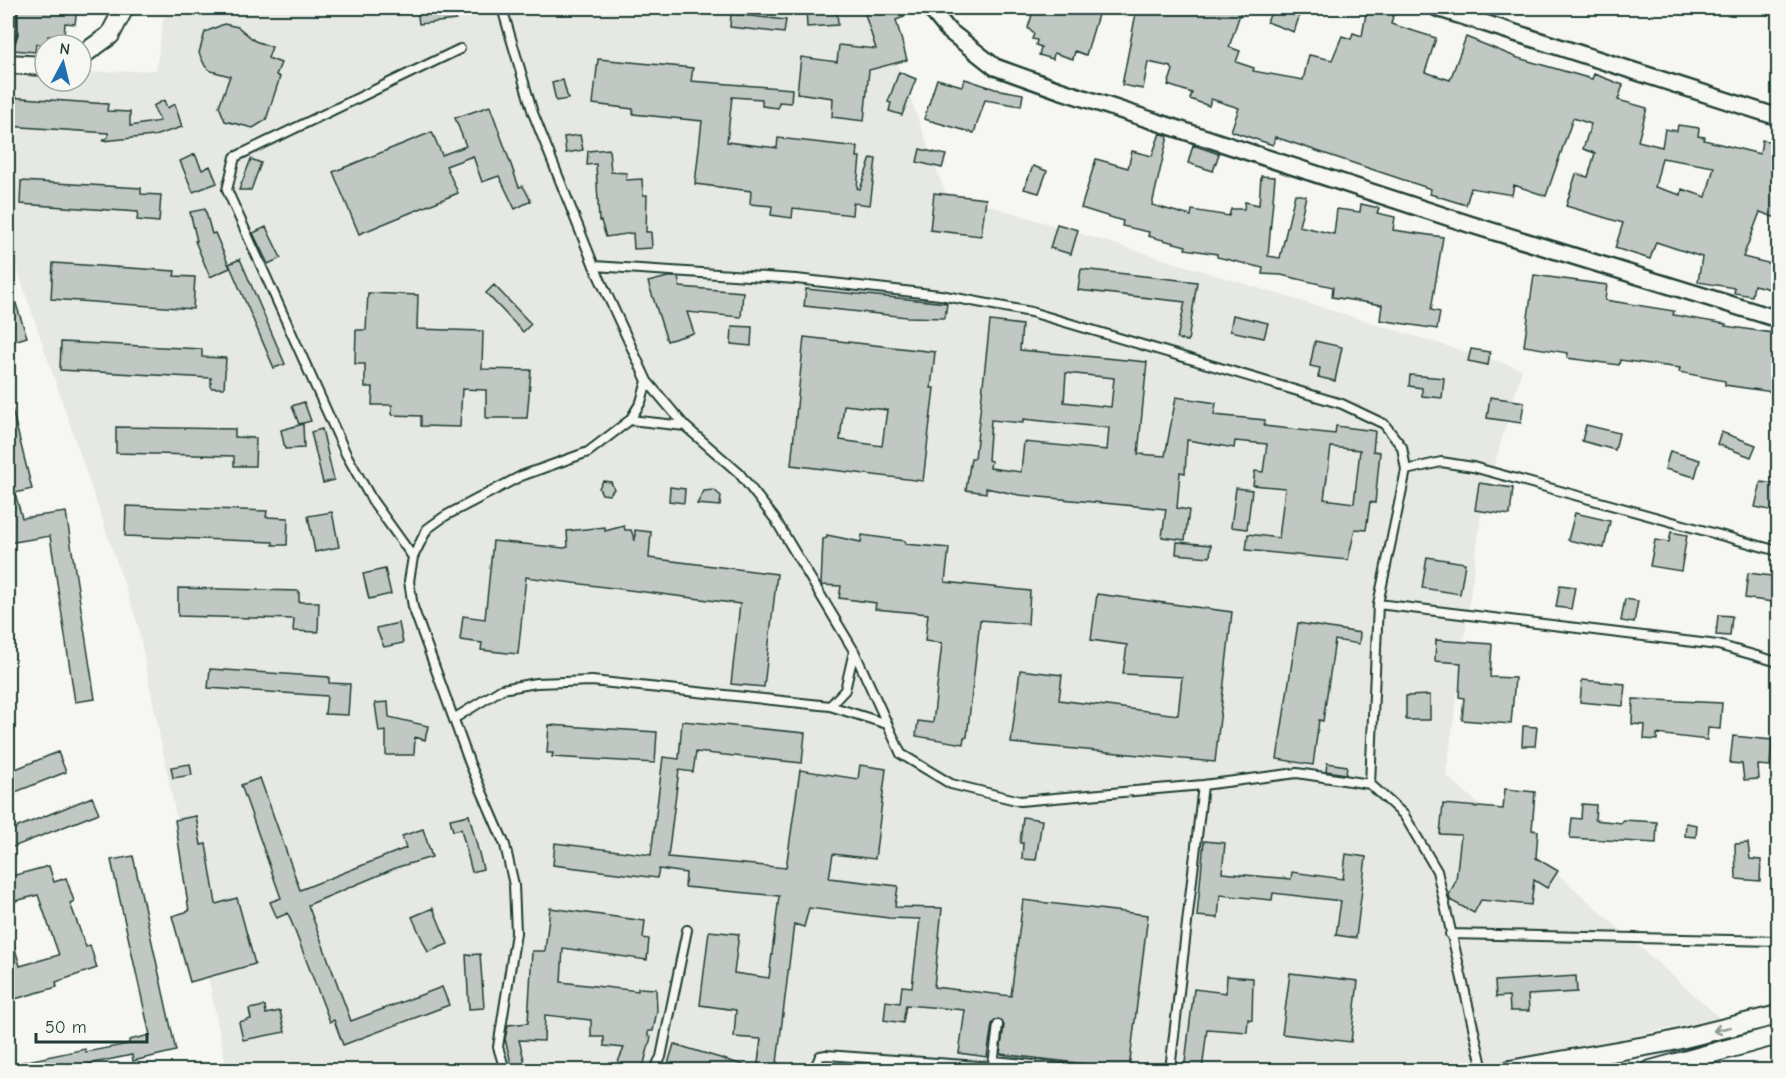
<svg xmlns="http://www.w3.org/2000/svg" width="1786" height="1078" font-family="'Comic Neue',sans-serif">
	<rect width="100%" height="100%" fill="#f6f6f2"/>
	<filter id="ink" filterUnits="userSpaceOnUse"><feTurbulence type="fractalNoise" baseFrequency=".0167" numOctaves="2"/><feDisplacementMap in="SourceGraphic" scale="12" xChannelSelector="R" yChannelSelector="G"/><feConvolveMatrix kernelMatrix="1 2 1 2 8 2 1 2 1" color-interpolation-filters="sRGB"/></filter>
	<g filter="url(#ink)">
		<path fill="#e6e8e4" d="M165,8H877L945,192L1522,369L1482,508L1446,775L1720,1018L1469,1070H227L137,622L8,242V75L45,74V81H81V73L156,70Z"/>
		<path fill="#c1c8c3" stroke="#1f3d34" stroke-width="1.5" fill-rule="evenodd" d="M18,8H77L75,24L65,23L64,37L48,36L47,45L36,44L35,52L13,50L18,34Z
			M417,8H455L456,20L419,24Z
			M806,8H837L838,25L807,27Z
			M863,8H900L904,17L896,20L907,60L869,70L864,121L832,117L833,98L797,93L801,57L837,62L839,45L876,49Z
			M1034,8H1100L1086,55L1075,51L1073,59L1054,53L1053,59L1039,55L1041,47L1036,45L1037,40L1032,39L1034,34L1028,28Z
			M1137,8H1242L1229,47L1240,51L1236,62L1254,68L1253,71L1303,80L1309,55L1332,60L1342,36L1351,39L1353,33L1362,36L1367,8L1394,12L1391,24L1436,38L1425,72L1450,80L1466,37L1518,58L1592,79L1594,74L1623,85L1618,100L1647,108L1638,141L1662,147L1665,129L1677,131L1678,125L1699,128L1698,136L1705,137L1704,140L1760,154L1762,140L1779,143V219L1760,212L1743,257L1776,265L1770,289L1754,285L1752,296L1734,293L1735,288L1698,282L1702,257L1656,242L1650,259L1615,248L1623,223L1566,206L1576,174L1588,177L1595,153L1583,149L1591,124L1573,118L1546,196L1514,185L1512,195L1471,188L1466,205L1430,194L1431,189L1275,137L1273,145L1231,131L1239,108L1211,99L1209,106L1190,99L1192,93L1168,85L1173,70L1171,67L1148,62L1143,89L1122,85ZM1662,158L1714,167L1706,197L1682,189L1681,195L1655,187Z
			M1273,8H1290L1301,11L1294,32L1267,22Z
			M731,14L786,20L784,33L730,27Z
			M224,24L238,27L255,41L272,47L268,58L281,63L276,75L280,77L266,120L253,128L225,121L219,106L230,76L211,71L205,66L199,53L205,32Z
			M598,59L693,68L691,81L792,89L791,103L779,102L778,108L762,106V99L732,97L727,142L777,148L778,138L858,147L857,157H860L857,188L860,189L871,158L876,159L870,205L853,203L852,215L793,208L792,218L771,215L772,206L750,204L751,191L695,184L702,121L633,114V109L593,104Z
			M899,72L916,79L902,115L889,111L891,103L888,102Z
			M937,79L962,86L965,79L995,89L1023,94L1021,106L985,100L974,133L924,119Z
			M563,80L568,99L556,101L552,83Z
			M8,97L108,104L107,111L130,112V126L160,121L153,106L164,100L167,108L175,104L182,127L154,136L102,141L108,137V133L8,126Z
			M490,106L519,187L523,186L531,201L515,209L499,176L482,182L473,156L446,166L458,193L359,234L333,172L432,132L442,155L466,146L455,118Z
			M1160,133L1168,136L1152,205L1191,216L1192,210L1229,216L1231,209H1244L1245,202L1259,205L1261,176L1275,177L1268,256L1280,258L1295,194L1306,196L1299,226L1334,234L1337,209L1360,212L1361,204L1379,208L1377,213L1395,217L1393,230L1443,237L1431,310L1440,312L1437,329L1380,320L1382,305L1332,297L1333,287L1281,275L1262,274L1263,268L1217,257V254L1185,249L1186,246L1148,236L1149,232L1122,226L1123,221L1081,208L1096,159L1128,168L1132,151L1152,156Z
			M580,135L583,150L566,153L564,137Z
			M1193,145L1219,154L1213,171L1188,163Z
			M609,149L611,172L627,173L626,180L642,179L643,195H647L646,232H651L652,248L634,249L633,233L606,237L601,221H599L596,164L587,165L588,151Z
			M920,149L946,155L942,168L917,162Z
			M195,154L202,170L210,166L217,183L193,192L180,161Z
			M251,159L261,163L251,190H239Z
			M1033,166L1047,171L1039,193L1024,189Z
			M21,181L141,188V194L161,195L159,222L137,220L138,212L20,204Z
			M934,193L986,199L981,236L930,230Z
			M205,209L212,234L215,233L230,268L210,277L195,241H197L190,212Z
			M1057,224L1078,230L1071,254L1050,248Z
			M266,227L281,258L268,264L253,233Z
			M240,259L285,364L274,368L229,264Z
			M53,263L175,271L174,276L195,277L193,309L51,299Z
			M1081,269L1197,282L1188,341L1177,339L1185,302L1078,290Z
			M1534,275L1607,285L1605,300L1674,311L1673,315L1726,324L1725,326L1779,334V393L1725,385V381L1679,372L1680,368L1620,360L1619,365L1567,358L1568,353L1524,346Z
			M668,277H678L680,287L743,292L741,317L687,312L694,333L667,341L648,282Z
			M494,285L531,324L523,332L486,293Z
			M10,286L27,337L8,343V287Z
			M806,289L947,303L945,318L907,317L804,306Z
			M368,293L418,295L417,329L483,331L482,369L531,370L527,418H486V390L462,389L460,427L421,426V416L392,415V405H372L373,387H365V364H355L356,330H366Z
			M1233,315L1268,323L1264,338L1230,331Z
			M990,321L1022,325L1020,350L1147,362L1138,454L1165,456L1176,397L1216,403L1214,415L1265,420L1264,426L1335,434L1336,426L1375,431L1373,451L1380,452L1375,503L1370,502L1366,530L1355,529L1348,560L1246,550L1248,534L1279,538L1285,488L1253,485L1255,471L1263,472L1267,444L1235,441L1234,448L1187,440L1185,473L1180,472L1177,508L1189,510L1185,540L1162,537L1166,509L1019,495L986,488V493L966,490L971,458H975ZM1066,373L1114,378L1111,407L1064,402ZM1023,419L1109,428L1107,450L1024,442L1021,472L990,468L991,461L988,460L991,420L1023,423ZM1331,447L1360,450L1354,503L1324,499Z
			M732,326L752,327L751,346L731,344Z
			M804,337L935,352L931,388H934L923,481L791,465ZM844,405L887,410L882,446L840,440Z
			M1315,341L1342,347L1335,381L1318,377L1320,368L1310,366Z
			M61,342L202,349V357L226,358L224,388H211V378L60,370Z
			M1471,349L1490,352L1488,365L1468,361Z
			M1410,375L1444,378L1442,398L1422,396V388L1409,386Z
			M1490,397L1524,402L1521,423L1487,418Z
			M304,402L311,421L299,424L292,406Z
			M8,409H12L32,489L15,493L22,518L66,512L95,699L75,702L50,536L8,543Z
			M303,424L304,448L285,449L281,430Z
			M1586,425L1619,433L1615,450L1582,441Z
			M116,427L235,429V437L256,438L255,466H234V456L116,453Z
			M322,429L334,480L323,483L311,432Z
			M1721,432L1756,445L1751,457L1717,444Z
			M1670,451L1700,460L1695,477L1665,469Z
			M603,481L611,482L614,489L609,495L602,494L599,488Z
			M1761,482L1779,485V512L1755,507Z
			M1479,483L1513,488L1510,515L1475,510Z
			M670,487L685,489L684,503L669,501Z
			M1236,488L1252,490L1247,529L1231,527Z
			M714,490L721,496L720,506L697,504L704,491Z
			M126,506L267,511L266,517L288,518L287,545H273V542L125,536Z
			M332,512L339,547L315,552L308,516Z
			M1575,513L1610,521L1604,548L1568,540Z
			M624,526L625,530H631L635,541V530L651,532L649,558L777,574L764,687L731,684L740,604L526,577L518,654L481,650L482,643L460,640L463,616L485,619L493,541L564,548L568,547L567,531L605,527V531Z
			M1671,532L1687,535L1681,571L1650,566L1655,540L1669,542Z
			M827,535L861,542L862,535L905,541V544L949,548L945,582L1030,591L1028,624L980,620L967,737H964L963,744L916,736L918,721L933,723L942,643L925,641L928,614L875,609L876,603L839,598L841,586L821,585L823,539L827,538Z
			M1177,542L1211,545L1210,557L1176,554Z
			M1427,557L1465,563L1460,594L1422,588Z
			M385,569L391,594L369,599L363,574Z
			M1748,573L1779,577V603L1745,598Z
			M1560,585L1575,587L1571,609L1556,607Z
			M178,588L299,591V602H319L318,632L293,631L294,619L178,616Z
			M1097,594L1232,612L1215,762L1011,743L1020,670L1062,675L1059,700L1178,715L1182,677L1123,674L1127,645L1091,640Z
			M1625,599L1638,601L1634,623L1621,621Z
			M1718,615L1732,616L1730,636L1716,635Z
			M399,623L403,643L384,647L376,628Z
			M1298,623L1360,633L1359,644L1335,640L1323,721L1319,720L1313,765L1277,759Z
			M1436,640L1492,644L1490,677L1515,678L1511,724L1462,720L1464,698L1459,697L1461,663L1435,661Z
			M210,669L329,677V683L350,684L348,715L325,714L327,696L208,688Z
			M1582,680L1625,684L1623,706L1580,702Z
			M1430,695V720H1406V696Z
			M1633,699L1722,703L1720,729L1708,728L1707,740L1657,734V740L1644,739L1645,725L1632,724Z
			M388,702L389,717L428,726L425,740L415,737L414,755H386V731L379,732L375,703Z
			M682,721L805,733L802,763L696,752L693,772L679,770L668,857L786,868L800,770L858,779L860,765L886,769L875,859L833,854L829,878L898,886L895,907L942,908L934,987L1011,996L1023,900L1148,915L1129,1069L1000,1054L1004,1025L998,1019L992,1024L987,1057L959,1053L965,1010L906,1005L903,1023L884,1020L886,1001L900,1003L902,986L912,987L920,919L889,918L809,908L804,927L794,924L776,1071H757L761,1039L734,1037L736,1010L700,1005L709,931L739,934L734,973L769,978L779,896L685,887L686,873L659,869L657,878L553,865L555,843L651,855L663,757L679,759Z
			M549,725L657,732L655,763L552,757L553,753H547Z
			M1523,726L1537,727L1535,746H1522Z
			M1733,736L1772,740L1770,766L1758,765L1759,779L1744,780L1742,764L1730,763Z
			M58,752L66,772L8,795V772Z
			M1327,763L1347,766L1346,774L1326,771Z
			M190,764L192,775L173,778L171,767Z
			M260,778L300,890L406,848L402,836L423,829L432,857L398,867L308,905L351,1021L442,987L449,1005L343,1045L334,1020L330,1022L288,913L277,918L270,902L281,898L241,785Z
			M1505,789L1535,792L1532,830L1538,831L1536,858L1558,871L1547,888L1534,880L1531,905L1481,900L1474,913L1450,900L1449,895L1456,880L1461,835L1440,834L1443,804L1503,809Z
			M92,797L99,813L8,849V831Z
			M1582,804L1596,805L1595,820L1622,823L1623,820L1657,822L1656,843L1570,838L1572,818L1581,819Z
			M469,815L483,869L472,872L461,829L453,831L450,819Z
			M196,816L201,845L206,844L216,904L237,898L255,964L190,982L172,916L189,911L175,820Z
			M1023,817L1042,820L1036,860L1022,859L1023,843H1020Z
			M1686,823L1697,825L1696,837L1685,836Z
			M1204,841L1225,843L1222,873L1291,879L1292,872L1343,879L1346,854L1366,857L1356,938L1336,935L1341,901L1273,893L1272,900L1220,895L1218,918L1197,916Z
			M1748,843L1750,859L1761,860L1760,881L1736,879L1735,844Z
			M133,856L176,1051L133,1061L132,1055L88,1064L89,1069L80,1071H8V1065L85,1049L86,1052L129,1044V1040L150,1035L111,860Z
			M49,866L54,882L66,878L74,901L70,903L86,947L90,945L97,968L56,982L57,987L8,1001V935H11L20,966L59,955L38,895L8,903V877Z
			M433,908L448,944L428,952L412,917Z
			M550,908L645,921L643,938L649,939L647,960L563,948L561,982L638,991V988L656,989L657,1011L653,1031H648V1036L651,1037L642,1071H614L624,1048L604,1046V1037H591V1020L545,1015L544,1041L519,1040L527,1071H513L505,1039L508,1025L528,1023L532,951H545Z
			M480,954L484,1008L469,1009L466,955Z
			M1290,973L1358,981L1351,1042L1282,1034Z
			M1227,976L1253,978L1252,1020L1248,1019L1247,1032L1207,1029L1202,1071H1184L1194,989L1226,993Z
			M1576,976L1577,992L1528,995L1529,1011H1510L1509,996L1496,997L1495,981Z
			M265,1006L266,1014L280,1011L285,1032L243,1040L239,1022L251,1019L249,1009Z
			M674,1044L753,1068L752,1071H666Z"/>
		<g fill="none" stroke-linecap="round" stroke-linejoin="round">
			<defs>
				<path id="service" d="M502,8L533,113L594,266L647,381L641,402L630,420L588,452L521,476L445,516L427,529L413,557L409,581L413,607L470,764L505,845L514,885L516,933L498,1047L505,1070
					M594,266L796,279L940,295L1031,312L1342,404L1384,424L1402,447L1406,470L1378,604L1370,784
					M647,381L685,426
					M630,420L685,426L739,473L775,519L854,651L901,754L951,784L1020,801L1203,785L1297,773L1370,784L1404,815L1437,871L1483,1070
					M1406,470L1441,462L1473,467L1778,551
					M413,557L372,500L346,454L227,190L235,157L460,49
					M1378,604L1718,645L1778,662
					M830,706L845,690L854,651
					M455,718L502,689L536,683L592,681L830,706L887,724
					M1450,934L1778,941
					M994,1061L1083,1070
					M993,1065L998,1025
					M654,1070L661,1057L687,930
					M814,1070L820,1056L826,1055L993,1067
					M1170,1070L1203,785"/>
				<path id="minor" d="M930,8L948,30L995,67L1059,90L1469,224L1778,319
					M1437,8L1778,117
					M8,34V8"/>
				<path id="tertiary" d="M81,56L110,35L124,8
					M8,64L45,66
					M1510,1070L1668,1042L1778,1015
					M1651,1070L1778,1035"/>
			</defs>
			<use href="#service" stroke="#1f3d34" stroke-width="12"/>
			<use href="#minor" stroke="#1f3d34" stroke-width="20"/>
			<use href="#tertiary" stroke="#1f3d34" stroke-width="22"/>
			<use href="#service" stroke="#f6f6f2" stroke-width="8"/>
			<use href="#minor" stroke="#f6f6f2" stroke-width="15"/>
			<use href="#tertiary" stroke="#f6f6f2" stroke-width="18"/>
		</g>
		<defs><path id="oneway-shaft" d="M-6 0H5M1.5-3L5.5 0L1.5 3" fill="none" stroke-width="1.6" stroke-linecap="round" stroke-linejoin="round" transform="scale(1.5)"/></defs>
		<use stroke="#8a9a93" href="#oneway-shaft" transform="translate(1722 1029) rotate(167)"/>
	</g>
	<rect width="1786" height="1078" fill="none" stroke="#f6f6f2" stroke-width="30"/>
	<rect x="15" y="15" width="1756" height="1048" fill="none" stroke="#1f3d34" stroke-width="2" filter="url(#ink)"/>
	<g transform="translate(63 63) rotate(7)"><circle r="28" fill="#f6f6f2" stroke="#a0aca6" stroke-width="1.5"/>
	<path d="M0-4.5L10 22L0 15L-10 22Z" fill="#1f6fb2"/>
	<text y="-9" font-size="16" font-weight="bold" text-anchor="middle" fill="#1f3d34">N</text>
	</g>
	<path d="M36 1033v9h111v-9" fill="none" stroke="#1f3d34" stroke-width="3"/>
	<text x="45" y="1033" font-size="18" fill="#1f3d34" stroke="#f6f6f2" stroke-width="4.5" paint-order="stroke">50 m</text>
</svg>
